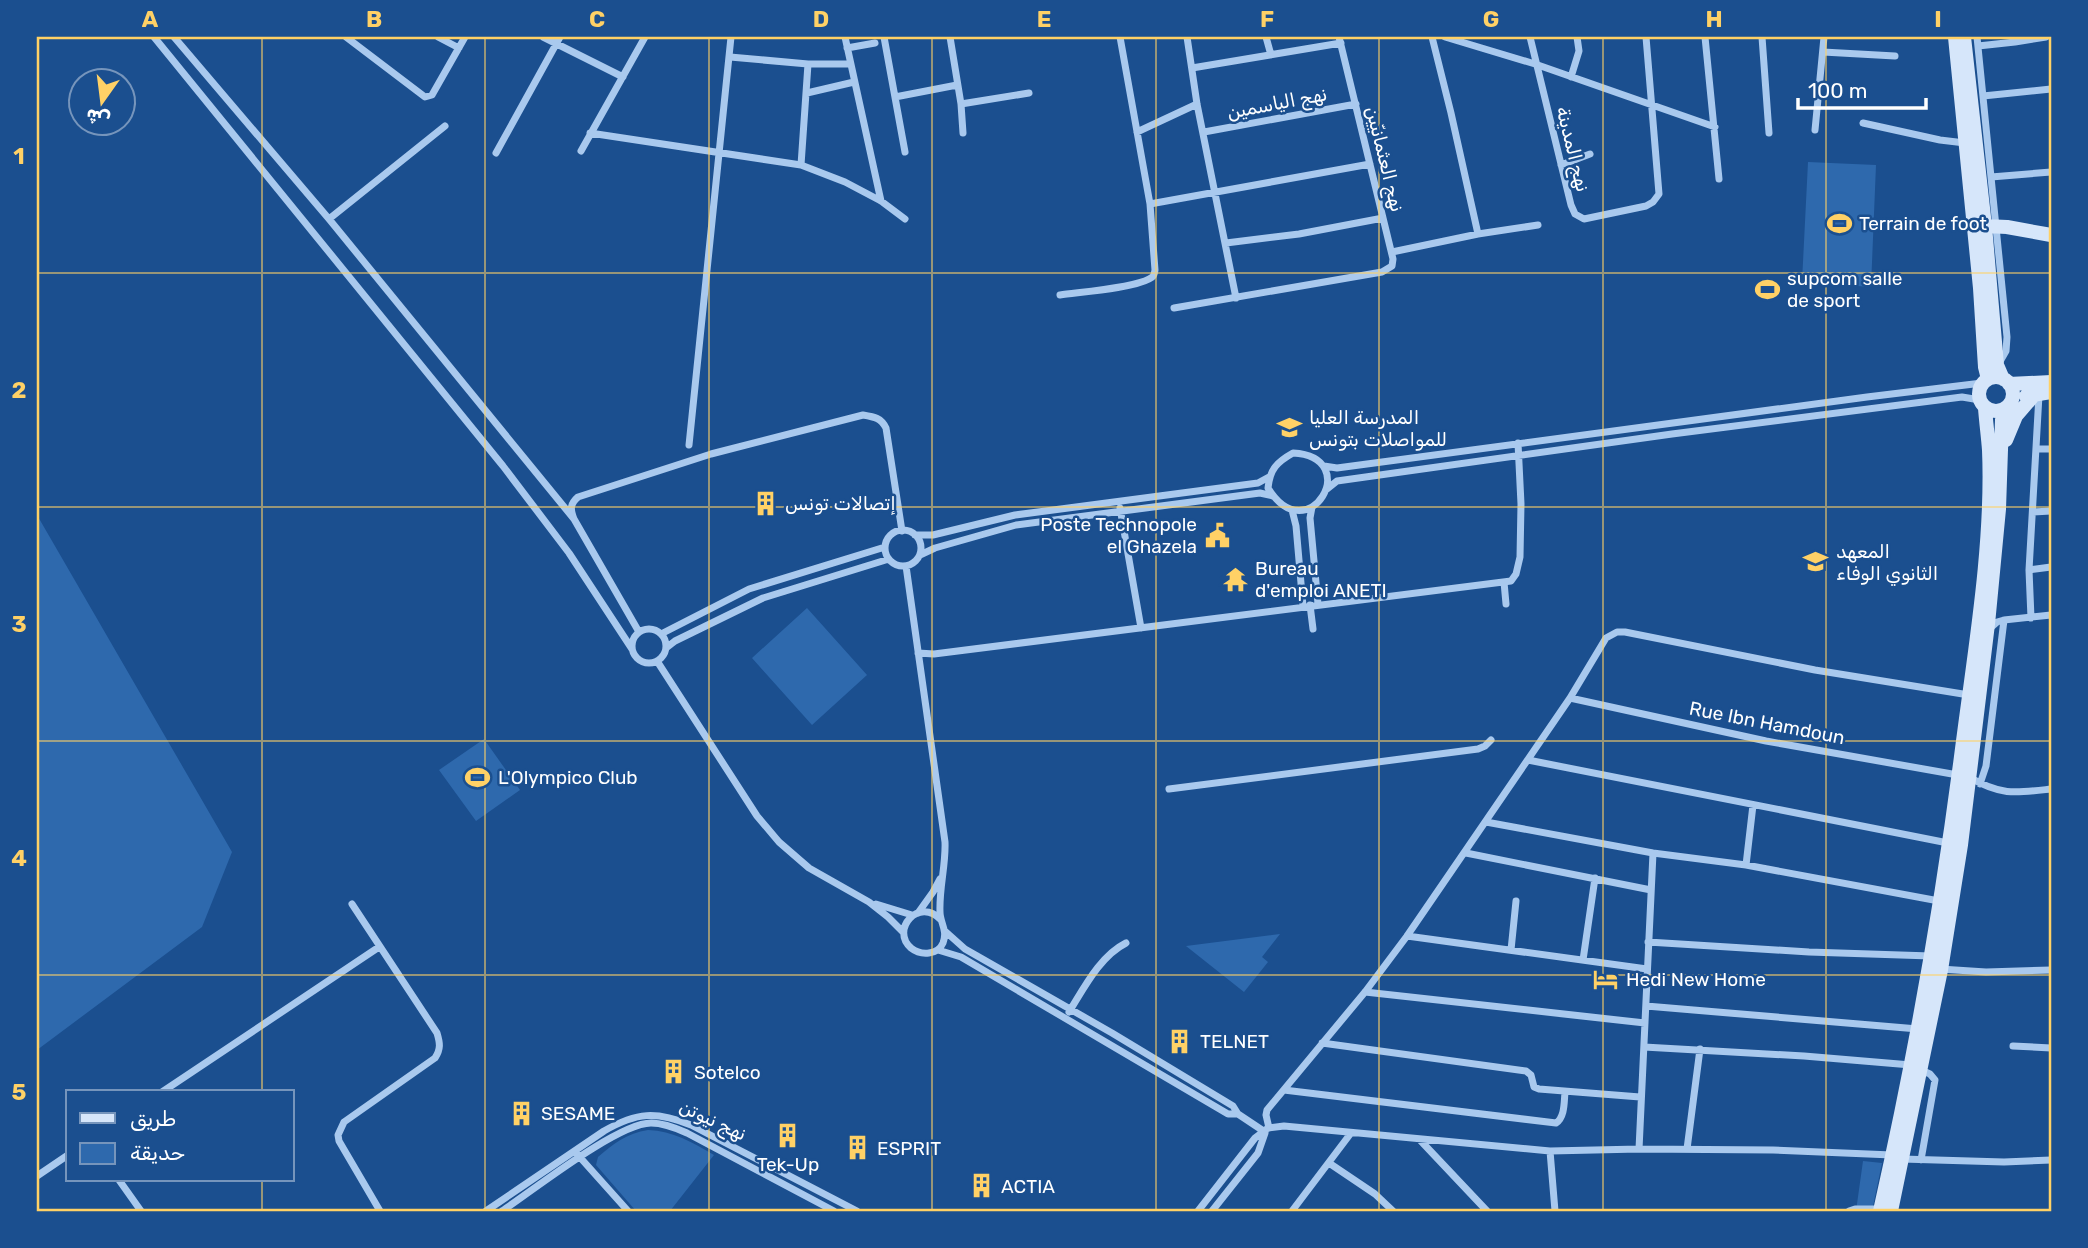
<svg xmlns="http://www.w3.org/2000/svg" width="2088" height="1248" font-family="Rubik,Cairo,sans-serif">
	<rect width="100%" height="100%" fill="#1b4f8f"/>
	<path fill="#2e69ad" d="M1808,162L1876,165L1871,287L1802,282Z
		M37,515L232,852L202,927L37,1050Z
		M807,608L867,675L812,725L752,658Z
		M484,739L520,790L476,821L439,770Z
		M1280,934L1262,957L1268,962L1244,992L1186,946Z
		M648,1130C673,1131 692,1142 714,1155L670,1211H636L596,1165L598,1157C613,1144 627,1133 648,1130Z
		M1863,1161L1882,1163L1872,1211H1856Z"/>
	<g fill="none" stroke-linecap="round" stroke-linejoin="round">
		<path stroke="#a9c9ee" stroke-width="7" d="M154,37L503,466L569,553L632,649
			M174,37L329,219L574,519
			M346,37L425,97L432,95L465,37
			M438,37L459,48
			M543,37L623,77
			M845,37L881,201
			M884,37L905,152
			M950,37L961,104L963,133
			M1120,37L1150,204L1370,164
			M1187,37L1197,104L1236,298
			M1266,37L1271,55
			M1432,37L1451,113L1478,234
			M1445,37L1535,64L1715,127
			M1530,37L1571,205L1575,214L1584,219L1646,206L1653,202L1659,194L1646,37
			M1705,37L1719,179
			M1762,37L1769,133
			M1977,37L2007,337L2006,351L1998,365
			M1978,46L2015,42L2046,37
			M847,48L875,43
			M1823,52L1895,56
			M730,57L808,64H850
			M1192,68L1341,43
			M1571,77L1579,51L1577,37
			M807,93L854,82
			M1983,96L2051,89
			M895,97L957,85
			M961,104L1029,93
			M1863,123L1940,140L1965,143
			M1815,130L1824,37
			M1137,132L1197,104
			M1204,132L1356,104
			M590,133L801,165L845,182L881,201L905,219
			M581,151L645,37
			M496,153L560,37
			M801,165L808,64
			M1561,165L1590,154
			M1991,177L2051,172
			M329,219L445,126
			M1226,243L1299,234L1383,218
			M1392,252L1478,234L1538,225
			M1060,295C1081,292 1133,288 1149,279C1154,277 1154,275 1155,270L1150,204
			M1174,308L1382,272L1392,266L1393,259L1339,37
			M689,445L731,37
			M2037,449H2051
			M1293,453C1365,457 1308,553 1268,488C1270,469 1277,462 1293,453Z
			M1324,466L1337,468L1867,397L1982,383
			M1327,489L1337,481L1672,434L1962,397L1980,400
			M1312,507L1310,518L1318,604
			M1120,508L1141,628
			M1292,510L1296,526L1303,606
			M2033,512L2051,511
			M885 548a18 18 0 1 1 36 0a18 18 0 1 1-36 0Z
			M915,535H933L1015,515L1258,483L1269,477
			M920,555L935,548L1016,525L1260,493L1273,496
			M906,566L945,842C946,865 939,888 940,912C940,923 948,930 943,943C938,955 921,956 911,948C890,930 919,896 941,920
			M2029,570L2051,567
			M1504,582L1506,604
			M1310,605L1313,629
			M2031,618L2029,570L2039,395
			M1989,629L1997,622L2004,620L2051,615
			M632 646a17 17 0 1 1 34 0a17 17 0 1 1-34 0Z
			M639,632L574,519C570,509 570,504 578,497L711,454L863,415C875,417 881,418 886,428L902,531
			M661,634L749,589L885,547
			M666,648L675,641L763,598L889,559
			M918,653L934,654L1511,581L1516,574L1520,557L1521,504L1518,443
			M657,661L757,816L779,842L809,868L869,902L888,917L903,932
			M1570,698L1766,741L1969,777C2001,796 2016,793 2051,789
			M1528,760L1948,843
			M1980,784L1986,766L2004,620
			M1169,789L1478,749L1485,746L1491,740
			M1486,822L1653,853L1746,865L1939,901
			M1466,853L1651,890
			M1746,865L1753,805
			M352,904L437,1033C440,1043 441,1049 435,1058L344,1122L338,1135L339,1141L380,1211
			M876,904L912,915
			M918,913L933,892L940,879
			M946,932L965,949L1112,1033L1233,1106L1238,1114L1265,1132
			M1407,936L1647,969
			M1648,942L1809,952L1931,956
			M938,950L961,957L1228,1114H1238
			M1511,950L1516,901
			M1583,960L1595,878
			M1940,969L1986,972L2051,970
			M1365,992L1645,1023
			M1646,1006L1918,1029
			M1069,1012C1084,988 1100,956 1126,943
			M1322,1043L1526,1071L1531,1075L1534,1087L1539,1089L1640,1097
			M2013,1046L2051,1048
			M1644,1047L1804,1056L1911,1065
			M1284,1090L1556,1123C1565,1117 1564,1102 1565,1092
			M162,1092L379,947
			M1269,1128L1266,1115L1267,1110L1365,992L1407,936L1570,698L1606,638L1617,632H1625L1815,670L1969,695
			M1419,1139L1487,1211
			M1639,1149L1653,853
			M1687,1149L1700,1049
			M1550,1151L1555,1211
			M577,1154L628,1211
			M1902,1159L2004,1162L2051,1160
			M1921,1160L1935,1080L1930,1074L1921,1070
			M1329,1163L1375,1194L1393,1211
			M37,1176L68,1155
			M119,1180L141,1211
			M486,1211L604,1131C637,1112 656,1111 691,1125L857,1211
			M502,1211C532,1191 618,1123 651,1123C663,1123 676,1128 687,1133L834,1211
			M1198,1211L1255,1138L1268,1128L1284,1126L1550,1151L1639,1149L1773,1150L1892,1155
			M1212,1211L1258,1153L1265,1133
			M1292,1211L1351,1133
			M1849,1211L1855,1209H1874"/>
		<path stroke="#d6e6fa" stroke-width="14" d="M1955,37L1980,288L1985,367L1988,379
			M1964,37L1985,226L1997,365L2003,379
			M1985,226L2007,227L2051,235
			M1979 394a17 17 0 1 1 34 0a17 17 0 1 1-34 0Z
			M2009,384L2051,382
			M2026,396L2051,392
			M2006,440L2016,416L2035,394
			M1880,1211C1915,1056 1943,899 1963,741C1975,648 1993,543 1989,450C1988,436 1986,422 1985,408
			M1891,1211L1941,970L1961,845L1988,624L1999,509L2002,420L2008,406"/>
	</g>
	<path fill="none" stroke="#ffd166" stroke-width="2" stroke-opacity="0.55" d="M262,37V1092M485,37V1211M709,37V1211M932,37V1211M1156,37V1211M1379,37V1211M1603,37V1211M1826,37V1211M37,273H2051M37,507H2051M37,741H2051M37,975H2051M262,1180V1211"/>
	<defs>
		<symbol id="stadium-bare" viewBox="-9 -9 18 18"><path d="M0-5a6.5 5 0 1 0 0 10a6.5 5 0 1 0 0-10ZM-3.5-1.8h7v3.6h-7Z" fill="#ffd166" stroke="#1b4f8f" stroke-width="2.5" paint-order="stroke"/></symbol>
		<symbol id="school-bare" viewBox="-9 -9 18 18"><path d="M0-5L7-2L0 1L-7-2ZM-4 1L0 2.5L4 1V4Q0 6-4 4Z" fill="#ffd166" stroke="#1b4f8f" stroke-width="2.5" paint-order="stroke"/></symbol>
		<symbol id="building-bare" viewBox="-9 -9 18 18"><path d="M-4-6H4V6H1V3H-1V6H-4ZM-2.5-4.3h1.7v1.8h-1.7ZM.8-4.3h1.7v1.8H.8ZM-2.5-1h1.7V.8h-1.7ZM.8-1h1.7V.8H.8Z" fill="#ffd166" stroke="#1b4f8f" stroke-width="2.5" paint-order="stroke"/></symbol>
		<symbol id="civic-bare" viewBox="-9 -9 18 18"><path d="M-.6-6.5H3V-4.5H.6V-3L4-1V1h2V6H-6V1h2V-1L-.6-3ZM-1.2 2.5V6h2.4V2.5Z" fill="#ffd166" stroke="#1b4f8f" stroke-width="2.5" paint-order="stroke"/></symbol>
		<symbol id="temple-bare" viewBox="-9 -9 18 18"><path d="M0-6L5-2H3V0L6.5 2.5H4V6H1.5V3h-3V6H-4V2.5H-6.5L-3 0V-2H-5Z" fill="#ffd166" stroke="#1b4f8f" stroke-width="2.5" paint-order="stroke"/></symbol>
		<symbol id="hotel-bare" viewBox="-9 -9 18 18"><path d="M-6-4.5h1.5V1H6V5H4.5V3h-9V5H-6ZM-4 0a1.8 1.8 0 1 1 3.6 0ZM.5 0V-2.5h3Q6-2.5 6 0Z" fill="#ffd166" stroke="#1b4f8f" stroke-width="2.5" paint-order="stroke"/></symbol>
	</defs>
	<g fill-rule="evenodd">
		<use href="#stadium-bare" x="1822" y="206" width="35" height="35"/>
		<use href="#stadium-bare" x="1750" y="272" width="35" height="35"/>
		<use href="#school-bare" x="1272" y="410" width="35" height="35"/>
		<use href="#building-bare" x="748" y="486" width="35" height="35"/>
		<use href="#civic-bare" x="1200" y="518" width="35" height="35"/>
		<use href="#school-bare" x="1798" y="544" width="35" height="35"/>
		<use href="#temple-bare" x="1218" y="562" width="35" height="35"/>
		<use href="#stadium-bare" x="460" y="760" width="35" height="35"/>
		<use href="#hotel-bare" x="1588" y="962" width="35" height="35"/>
		<use href="#building-bare" x="1162" y="1024" width="35" height="35"/>
		<use href="#building-bare" x="656" y="1054" width="35" height="35"/>
		<use href="#building-bare" x="504" y="1096" width="35" height="35"/>
		<use href="#building-bare" x="770" y="1118" width="35" height="35"/>
		<use href="#building-bare" x="840" y="1130" width="35" height="35"/>
		<use href="#building-bare" x="964" y="1168" width="35" height="35"/>
	</g>
	<g text-anchor="middle" dominant-baseline="central" stroke-width="5" stroke-linejoin="round" paint-order="stroke">
		<g font-size="19" fill="#fff" stroke="#1b4f8f">
			<text transform="translate(1277 103) rotate(-11)">نهج الياسمين</text>
			<text transform="translate(1573 149) rotate(76)">نهج المدينة</text>
			<text transform="translate(1385 159) rotate(76)">نهج العثمانيّين</text>
			<text transform="translate(1767 723) rotate(11)">Rue Ibn Hamdoun</text>
			<text transform="translate(713 1120) rotate(25)">نهج نيوتن</text>
		</g>
		<g font-size="19" fill="#fff" stroke="#1b4f8f" text-anchor="start">
			<text x="1859" y="223">Terrain de foot</text>
			<text x="1787" y="278">supcom salle<tspan x="1787" dy="22">de sport</tspan></text>
			<text x="1309" y="417">المدرسة العليا<tspan x="1309" dy="22">للمواصلات بتونس</tspan></text>
			<text x="785" y="503">إتصالات تونس</text>
			<text x="1197" y="524" text-anchor="end">Poste Technopole<tspan x="1197" dy="22">el Ghazela</tspan></text>
			<text x="1836" y="551">المعهد<tspan x="1836" dy="22">الثانوي الوفاء</tspan></text>
			<text x="1255" y="568">Bureau<tspan x="1255" dy="22">d'emploi ANETI</tspan></text>
			<text x="498" y="777">L'Olympico Club</text>
			<text x="1626" y="979">Hedi New Home</text>
			<text x="1200" y="1041">TELNET</text>
			<text x="694" y="1072">Sotelco</text>
			<text x="541" y="1113">SESAME</text>
			<text x="877" y="1148">ESPRIT</text>
			<text x="788" y="1164" text-anchor="middle">Tek-Up</text>
			<text x="1001" y="1186">ACTIA</text>
		</g>
	</g>
	<rect width="2088" height="1248" fill="none" stroke="#1b4f8f" stroke-width="77"/>
	<rect x="66" y="1090" width="228" height="91" fill="#1b4f8f" stroke="#7695bc" stroke-width="2"/>
	<rect x="80" y="1113" width="35" height="10" fill="#d6e6fa" stroke="#7695bc" stroke-width="2"/>
	<text x="130" y="1126" font-size="21" fill="#ffffff">طريق</text>
	<rect x="80" y="1143" width="35" height="21" fill="#2e69ad" stroke="#7695bc" stroke-width="2"/>
	<text x="130" y="1160" font-size="21" fill="#ffffff">حديقة</text>
	<g transform="translate(102 102) rotate(194)"><circle r="33" fill="#1b4f8f" stroke="#7695bc" stroke-width="2"/>
	<path d="M0-5L12 26L0 18L-12 26Z" fill="#ffd166"/>
	<text y="-10" font-size="19" font-weight="bold" text-anchor="middle" fill="#ffffff">ش</text>
	</g>
	<path d="M1798 98v10h128v-10" fill="none" stroke="#ffffff" stroke-width="3.5"/>
	<text x="1808" y="98" font-size="21" fill="#ffffff" stroke="#1b4f8f" stroke-width="5" paint-order="stroke">100 m</text>
	<rect x="38" y="38" width="2012" height="1172" fill="none" stroke="#ffd166" stroke-width="2.5"/>
	<g font-size="23" text-anchor="middle" font-weight="bold" fill="#ffd166">
		<text x="150" y="27">A</text>
		<text x="374" y="27">B</text>
		<text x="597" y="27">C</text>
		<text x="821" y="27">D</text>
		<text x="1044" y="27">E</text>
		<text x="1267" y="27">F</text>
		<text x="1491" y="27">G</text>
		<text x="1714" y="27">H</text>
		<text x="1938" y="27">I</text>
		<text x="19" y="164">1</text>
		<text x="19" y="398">2</text>
		<text x="19" y="632">3</text>
		<text x="19" y="866">4</text>
		<text x="19" y="1100">5</text>
	</g>
</svg>
